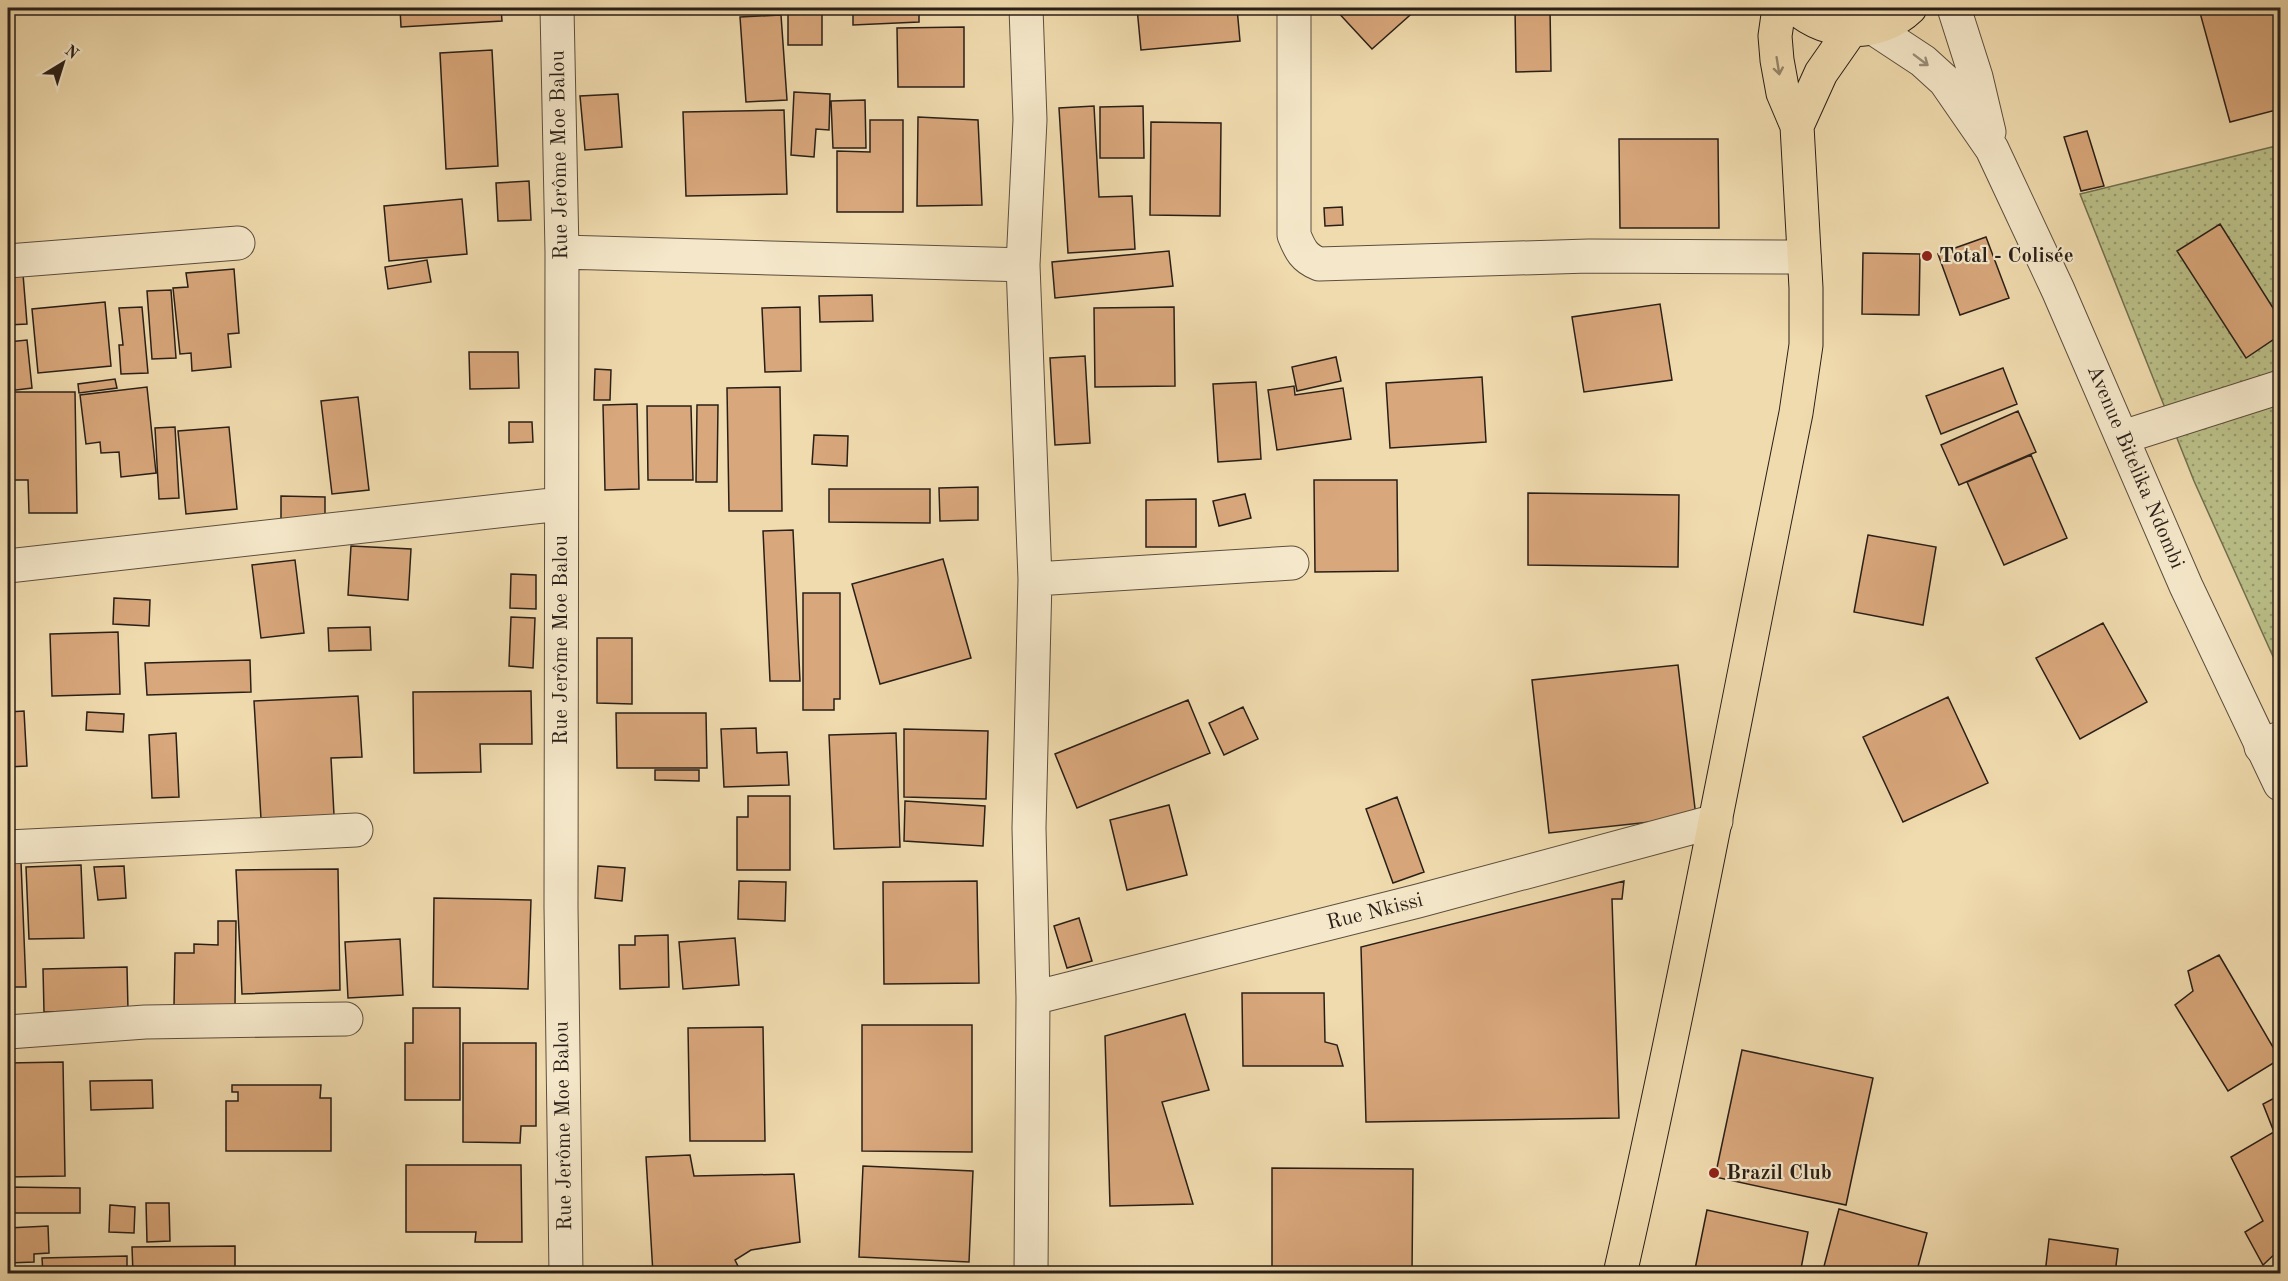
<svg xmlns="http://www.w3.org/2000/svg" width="2288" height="1281" font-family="'Old Standard TT',serif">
	<defs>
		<pattern id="grass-dots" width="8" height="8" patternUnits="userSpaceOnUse" patternTransform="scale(1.5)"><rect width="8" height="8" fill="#bbc089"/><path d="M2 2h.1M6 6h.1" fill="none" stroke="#989b6f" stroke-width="1.8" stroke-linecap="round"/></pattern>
	</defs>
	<rect width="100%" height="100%" fill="#f0dbae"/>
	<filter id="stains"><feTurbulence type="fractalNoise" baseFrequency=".00333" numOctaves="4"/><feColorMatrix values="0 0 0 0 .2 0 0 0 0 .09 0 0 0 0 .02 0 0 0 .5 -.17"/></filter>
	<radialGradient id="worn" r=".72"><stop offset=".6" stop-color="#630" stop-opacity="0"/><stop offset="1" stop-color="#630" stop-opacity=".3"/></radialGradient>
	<path fill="url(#grass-dots)" stroke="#727050" stroke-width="1.5" d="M2280,145V672L2194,481L2080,194Z"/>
	<path fill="#d8a77b" stroke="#291f18" stroke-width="1.5" d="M400,8H501L502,21L401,27Z
		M788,8H822V45H788Z
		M853,8H919V22L853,25Z
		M1137,8H1237L1240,41L1141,50Z
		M1334,8H1418L1372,49Z
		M1515,8H1550L1551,71L1516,72Z
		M2204,8H2280V109L2230,122L2199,9Z
		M781,15L787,100L746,102L740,17Z
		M964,27V87H898L897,28Z
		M492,50L498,166L446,169L440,53Z
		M794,92L830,94L829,130L816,129L814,157L791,155Z
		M618,94L622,147L585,150L580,96Z
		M865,100L866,148H833L831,101Z
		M1094,106L1099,197L1132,196L1135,249L1068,253L1059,108Z
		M1143,106L1144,158H1100V107Z
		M784,110L787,194L686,196L683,112Z
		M918,117L978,120L982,205L917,206Z
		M870,120H903V212H837V151L870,152Z
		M1151,122L1221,123L1220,216L1150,215Z
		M2087,131L2104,186L2081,191L2064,137Z
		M1619,139H1718L1719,228H1620Z
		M529,181L531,220L498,221L496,183Z
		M462,199L467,254L389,261L384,206Z
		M1342,207L1343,225L1325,226L1324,208Z
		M2220,224L2280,319V335L2246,358L2177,251Z
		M1986,237L2009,298L1960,315L1938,254Z
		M1169,251L1173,286L1055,298L1052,262Z
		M1863,253L1920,254L1919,315L1862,314Z
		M427,260L431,282L388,289L385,267Z
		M234,269L239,333L228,334L231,367L192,371L191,353L180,354L173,288L188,287L186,273Z
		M23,274L27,324L8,325V275Z
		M171,290L176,358L152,359L147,291Z
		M872,295L873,321L820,322L819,296Z
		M105,302L111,366L38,373L32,309Z
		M1660,304L1672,380L1584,392L1572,317Z
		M142,307L148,373L121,374L119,345H123L119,308Z
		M800,307L801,371L765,372L762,308Z
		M1174,307L1175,386L1095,387L1094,308Z
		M27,340L32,388L8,391V342Z
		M469,352H518L519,388L470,389Z
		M1085,356L1090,443L1055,445L1050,358Z
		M1336,357L1341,381L1297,391L1292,367Z
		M2003,368L2017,404L1941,434L1926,396Z
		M595,369L611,370L610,400H594Z
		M1482,377L1486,442L1390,448L1386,383Z
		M115,379L117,388L79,393L78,384Z
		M1256,382L1261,459L1218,462L1213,384Z
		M1294,386L1295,395L1343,388L1351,439L1277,450L1268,390Z
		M147,387L156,473L121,477L119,452L101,453L100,442L86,444L80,395Z
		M780,387L782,511H729L727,388Z
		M8,392H75L77,513H29L28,480H8Z
		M358,397L369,490L332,494L321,401Z
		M637,404L639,489L605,490L603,405Z
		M697,405H718L717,482H696Z
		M647,406H691L693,480H648Z
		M2018,411L2036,452L1959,485L1941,445Z
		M509,422H532L533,442L509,443Z
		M175,427L179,498L159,499L155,428Z
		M229,427L237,509L186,514L178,431Z
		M814,435L848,436L847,466L812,464Z
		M2031,455L2067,538L2004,565L1967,482Z
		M1314,480H1397L1398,571L1315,572Z
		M978,487V520L940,521L939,488Z
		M829,489H930V523L829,522Z
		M1528,493L1679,495L1678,567L1528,565Z
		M1245,494L1251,518L1219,526L1213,501Z
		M281,496L325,497V524H281Z
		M1196,499V547H1146V500Z
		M793,530L800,681H770L763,531Z
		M1868,535L1936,547L1923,625L1854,612Z
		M351,546L411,549L408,600L348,595Z
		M943,559L971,658L880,684L852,584Z
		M295,560L304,633L261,638L252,565Z
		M511,574L536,575V609L510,608Z
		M803,593H840V699H834V710H803Z
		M114,598L150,600L149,626L113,624Z
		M511,617L535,618L533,668L509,666Z
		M2103,623L2147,702L2080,739L2036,658Z
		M370,627L371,650L329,651L328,628Z
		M118,632L120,694L52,696L50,634Z
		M597,638H632V704L597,703Z
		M250,660L251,692L147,695L145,663Z
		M1678,665L1696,817L1549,833L1532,680Z
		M531,691L532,744H480L481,772L414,773L413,692Z
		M358,696L362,757L331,758L334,815L261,819L254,701Z
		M1948,697L1988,783L1903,822L1863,737Z
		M1188,700L1210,753L1077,808L1055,754Z
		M1243,707L1258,739L1224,755L1209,723Z
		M24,711L27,766L8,767V712Z
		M87,712L124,714L123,732L86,730Z
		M616,713H706L707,768H617Z
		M756,728L757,753L787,752L789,785L724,787L721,729Z
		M904,729L988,731L986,799L904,797Z
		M176,733L179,797L152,798L149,735Z
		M896,733L900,847L834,849L829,735Z
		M655,770H699V781L655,780Z
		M748,796H790V870H737V817H748Z
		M1397,797L1424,872L1393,883L1366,809Z
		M905,801L985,806L983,846L904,841Z
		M1169,805L1187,875L1127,890L1110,820Z
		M8,862H21L26,987H8Z
		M81,865L84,938L29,939L26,867Z
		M124,866L126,898L98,900L94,867Z
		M598,866L625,868L622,901L595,898Z
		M338,869L340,990L242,994L236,870Z
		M739,881L786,882L785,921L738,919Z
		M977,881L979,983L884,984L883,882Z
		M1624,881L1622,899H1612L1619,1118L1366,1122L1361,947Z
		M434,898L531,900L528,989L433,987Z
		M1079,918L1092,961L1067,968L1054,926Z
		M218,921H236L235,1007L174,1005L175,953H194V944L218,945Z
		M668,935L669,987L620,989L619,945H635V936Z
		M735,938L739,985L683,989L679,942Z
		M400,939L403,995L348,998L345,942Z
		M2219,955L2280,1059L2228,1091L2175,1005L2193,991L2188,971Z
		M127,967L128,1010L44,1012L43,969Z
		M1242,993H1324L1325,1042L1337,1045L1343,1066H1243Z
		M413,1008H460V1100H405V1043H413Z
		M1185,1014L1209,1090L1162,1102L1193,1204L1110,1206L1105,1036Z
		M862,1025H972V1152L862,1151Z
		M763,1027L765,1141H690L688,1028Z
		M463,1043H536V1126H521L520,1143L463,1142Z
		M1742,1050L1873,1078L1846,1205L1715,1177Z
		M63,1062L65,1176L8,1177V1063Z
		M152,1080L153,1108L91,1110L90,1081Z
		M232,1085H321L320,1098H331V1151H226V1101H238V1092H232Z
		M2280,1095V1217L2275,1220L2280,1228V1249L2263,1265L2245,1232L2263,1221L2231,1157L2274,1132L2263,1104Z
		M690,1155L694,1176L794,1174L800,1242L751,1250L735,1260L742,1274H653L646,1157Z
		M406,1165H521L522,1242H475L476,1232H406Z
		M863,1166L973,1171L969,1262L859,1257Z
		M1272,1168L1413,1169L1412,1274H1272Z
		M8,1187L80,1188V1213H8Z
		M146,1203H169L170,1241L147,1242Z
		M110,1205L135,1207L134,1233L109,1232Z
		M1839,1209L1927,1233L1916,1274H1822Z
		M1707,1210L1808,1232L1800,1274H1694Z
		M48,1226L49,1253L34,1254V1262L8,1263V1228Z
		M2049,1239L2118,1249L2115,1274H2045Z
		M235,1246V1274H133L132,1247Z
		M127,1256V1274H43L42,1258Z
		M8,1267H25V1274H8Z"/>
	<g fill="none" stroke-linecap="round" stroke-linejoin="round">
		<defs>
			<path id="minor" d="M557,8L562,252L561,907L566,1274
				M1026,8L1030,120L1023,265L1035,579L1029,828L1033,998L1031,1274
				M1294,8V235C1300,250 1304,258 1319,264L1589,256L1804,257
				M562,252L1023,265
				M8,261L238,243
				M2123,437L2280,387
				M8,566L561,504
				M1035,579L1292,563
				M2261,747L2280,738
				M8,847L356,830
				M1033,998L1418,901L1716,821
				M8,1032L145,1022L346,1019"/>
			<path id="tertiary" d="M1954,8L1976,77L1989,132
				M1873,28L1923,61L1945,81L1992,149L2058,290L2186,586L2280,784"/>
			<path id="trunk" d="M1796,8C1827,36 1879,38 1910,8
				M1797,126L1821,73L1851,30
				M1620,1274C1685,988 1738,700 1796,413L1806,345V288L1797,126L1783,93L1777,60L1775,36L1779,8"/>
		</defs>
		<use href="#minor" stroke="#5b4e3e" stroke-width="35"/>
		<use href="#tertiary" stroke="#5b4e3e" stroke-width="35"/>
		<use href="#trunk" stroke="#291f18" stroke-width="35"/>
		<use href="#minor" stroke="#f5e8ca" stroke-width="33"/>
		<use href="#tertiary" stroke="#f5e8ca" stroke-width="33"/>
		<use href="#trunk" stroke="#f0dbae" stroke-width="33"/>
	</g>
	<defs><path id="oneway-shaft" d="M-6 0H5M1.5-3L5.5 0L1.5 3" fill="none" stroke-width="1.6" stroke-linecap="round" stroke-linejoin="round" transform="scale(1.5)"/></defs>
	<use stroke="#998e7a" href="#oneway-shaft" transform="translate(1921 60) rotate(37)"/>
	<use stroke="#96866a" href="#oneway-shaft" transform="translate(1778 66) rotate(81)"/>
	<g fill="#8f2418" stroke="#f5e8ca" stroke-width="2">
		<circle cx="1927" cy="256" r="6"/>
		<circle cx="1714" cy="1173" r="6"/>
	</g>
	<g text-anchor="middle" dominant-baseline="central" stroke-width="4.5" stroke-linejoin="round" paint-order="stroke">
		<g font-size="21" fill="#291f18" stroke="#f5e8ca">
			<text transform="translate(560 155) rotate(-91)">Rue Jerôme Moe Balou</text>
			<text transform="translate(2135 467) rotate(67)">Avenue Bitelika Ndombi</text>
			<text transform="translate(561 640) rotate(-90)">Rue Jerôme Moe Balou</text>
			<text transform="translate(1375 912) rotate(-14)">Rue Nkissi</text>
			<text transform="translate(564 1126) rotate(-91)">Rue Jerôme Moe Balou</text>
		</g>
		<g font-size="21" font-weight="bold" fill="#291f18" stroke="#f5e8ca" text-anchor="start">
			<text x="1939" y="256">Total - Colisée</text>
			<text x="1726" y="1173">Brazil Club</text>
		</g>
	</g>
	<rect width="2288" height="1281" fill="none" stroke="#f0dbae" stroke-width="30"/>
	<rect x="9" y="9" width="2270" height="1263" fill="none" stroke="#291f18" stroke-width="3"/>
	<rect x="15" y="15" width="2258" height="1251" fill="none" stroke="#291f18" stroke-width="1.5"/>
	<g transform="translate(63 63) rotate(38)" stroke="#f5e8ca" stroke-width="4.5" paint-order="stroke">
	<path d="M0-4.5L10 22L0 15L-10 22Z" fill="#291f18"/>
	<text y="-9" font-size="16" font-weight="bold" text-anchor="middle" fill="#291f18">N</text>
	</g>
	<rect width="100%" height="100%" filter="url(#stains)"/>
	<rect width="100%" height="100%" fill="url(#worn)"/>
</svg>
